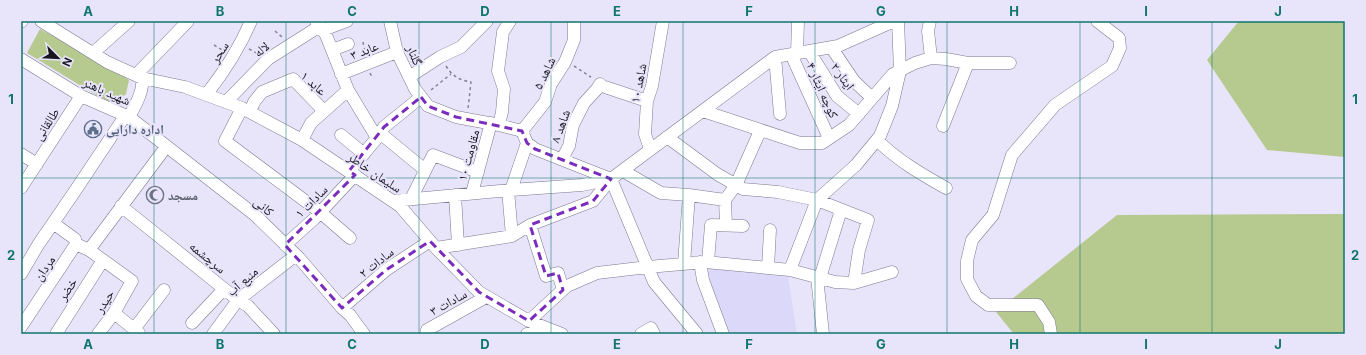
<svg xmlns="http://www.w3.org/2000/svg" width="1366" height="355" font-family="Inter,'Noto Naskh Arabic',sans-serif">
	<rect width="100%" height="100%" fill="#e8e5fb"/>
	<path fill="#dcd8f9" d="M705,267L788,276L797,334H726Z"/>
	<path fill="#b6c98f" d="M1239,21H1345V157L1267,150L1207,60Z
		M40,29L85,53L129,80L126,94L114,104L91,92L27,53Z
		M1345,214V334H1014L996,312L1117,215Z"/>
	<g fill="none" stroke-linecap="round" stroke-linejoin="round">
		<defs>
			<path id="minor" d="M316,21L326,35L348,90L377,138
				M390,21L397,52L415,89L428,106L456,117L499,125L522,131L527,143L535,149L611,179L654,282L697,334
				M930,21L928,31L931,58
				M21,22L22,21
				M323,30L347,21
				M831,47L854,81L872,98
				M332,50L348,44
				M809,51L837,96L859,114
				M93,53L129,21
				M797,53L798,21
				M791,54L829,138
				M775,57L780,114
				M21,59L81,96L129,117C135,106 144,91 142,78L107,62L41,21
				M341,74L397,52
				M136,75L188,21
				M409,77L440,57L461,47L487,21
				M142,78L185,87L242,108L302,140L400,206L436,248L479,292L529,321L562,334
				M605,87L647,101
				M206,95C224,72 240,47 251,21
				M226,102L268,59L320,26
				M242,108L225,141L320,212L350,238
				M703,111L800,143H822L849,125L893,74L915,63L931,58L946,59L968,63H1010
				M250,112L254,102L262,92L293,79L324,111
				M129,117L255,215L299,258L342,308L350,315L364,334
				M499,125L502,112L504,89L498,71L503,32L510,21
				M943,126L968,63
				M522,131L545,102L551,84L565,62L574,40V21
				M380,133L425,170
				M341,135L364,154
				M667,137L717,174L743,189L778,192L817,200L868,220L859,250L854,283
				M302,140L311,123L348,90
				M877,140C897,160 921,174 946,188
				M650,149L645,134L647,101L652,86L663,21
				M21,154L37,164
				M562,159L569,146L573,125L584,103L597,89L600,84
				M349,171L377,138L384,127L421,97
				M623,171L661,193L689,195L725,200
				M21,188L81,96
				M508,190L512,236
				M511,190L527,143
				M472,193L491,123
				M455,195L458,245
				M411,199L433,155L478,172
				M393,201L511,190L582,185L611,179L775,57L838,46L894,21
				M121,206L238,300L248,306L274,334
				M53,223L75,239L76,244L89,250L132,281L114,313L98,334
				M530,225L546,276L558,273L563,290
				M726,225L725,200L736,185L760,131
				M285,245L314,219L355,175
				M436,248L512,236L530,225L593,201L611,179
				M89,250L166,147
				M700,262L703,280L723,334
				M708,262L711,225L743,226
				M684,264L689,195
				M768,268L770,230
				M790,270L817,200L856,165L880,136L892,106L900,71L898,21
				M21,274L38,245L75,191L125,116
				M817,277L823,334
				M820,278L841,210
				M342,308L386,270L430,241
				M114,313L139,333
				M529,321L567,286L597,273L648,267L705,262L790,270L835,282L854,283L892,272
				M192,323L224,289
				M21,327L76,244
				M134,329L164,290
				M56,334L103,260
				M213,334L238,300L296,255
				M426,334L427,330L486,297
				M527,334L551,330
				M641,334L651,328L654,334
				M1051,334L1049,322L1038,305H988L976,296L967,279V261L972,240L993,215L1012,155L1055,105L1112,66L1120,48L1119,38L1097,21"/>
		</defs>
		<use href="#minor" stroke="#7c7890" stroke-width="13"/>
		<path stroke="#868494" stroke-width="1.5" stroke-dasharray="3 3" stroke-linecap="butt" d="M275,31L282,37
			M363,42L365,54
			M214,45L224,51
			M249,49L258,54
			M446,66C452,76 459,80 471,82L468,109
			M574,66L591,77
			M370,73L372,77
			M431,90L451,74"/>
		<use href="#minor" stroke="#fff" stroke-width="12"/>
	</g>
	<path fill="none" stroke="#7b2cbf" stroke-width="3" stroke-dasharray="8 5" stroke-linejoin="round" d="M421,97L428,106L456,117L522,131L527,143L535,149L611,179L593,201L530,225L546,276L558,273L563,290L529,321L479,292L430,241L386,270L342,308L285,245L355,175L349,171L384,127Z"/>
	<path fill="none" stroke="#0f766e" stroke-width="1" stroke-opacity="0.55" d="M154,21V334M286,21V334M419,21V334M551,21V334M683,21V334M815,21V334M947,21V334M1080,21V334M1212,21V334M21,178H1345"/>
	<defs>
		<symbol id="civic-ring" viewBox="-11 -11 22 22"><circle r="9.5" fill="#e8e5fb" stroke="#5c6f8a" stroke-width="1.5"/><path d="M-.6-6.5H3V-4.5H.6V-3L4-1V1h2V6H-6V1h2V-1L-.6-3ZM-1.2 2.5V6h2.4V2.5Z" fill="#5c6f8a"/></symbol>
		<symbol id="mosque-ring" viewBox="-11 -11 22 22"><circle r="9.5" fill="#e8e5fb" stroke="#6b7280" stroke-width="1.5"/><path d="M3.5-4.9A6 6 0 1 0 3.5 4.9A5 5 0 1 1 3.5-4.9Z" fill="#6b7280"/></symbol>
	</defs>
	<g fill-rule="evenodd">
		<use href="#civic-ring" x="83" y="119" width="20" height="20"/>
		<use href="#mosque-ring" x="145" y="185" width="20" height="20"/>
	</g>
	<g text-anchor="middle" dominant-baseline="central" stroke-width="4" stroke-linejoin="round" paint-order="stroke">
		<g font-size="13" fill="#181720" stroke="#e8e5fb">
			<text transform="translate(261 49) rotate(-39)">لاله</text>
			<text transform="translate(364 50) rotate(-22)">عابد ۳</text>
			<text transform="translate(219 52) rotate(-58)">سحر</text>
			<text transform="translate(415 55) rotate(67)">گلنار</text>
			<text transform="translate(544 73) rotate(-64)">شاهد ۵</text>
			<text transform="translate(843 76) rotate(54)">ایثار ۲</text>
			<text transform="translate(314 83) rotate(41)">عابد ۱</text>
			<text transform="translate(638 83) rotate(-79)">شاهد ۱۰</text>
			<text transform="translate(823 90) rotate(66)">کوچه ایثار ۴</text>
			<text transform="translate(107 91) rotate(24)">شهید باهنر</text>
			<text transform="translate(46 124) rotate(-57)">طالقانی</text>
			<text transform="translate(560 126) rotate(-70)">شاهد ۸</text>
			<text transform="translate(468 155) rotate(-75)">مقاومت ۱۰</text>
			<text transform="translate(375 172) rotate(34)">سلیمان خاطر</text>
			<text transform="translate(311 201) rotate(-45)">سادات ۱</text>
			<text transform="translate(264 206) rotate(41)">کانی</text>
			<text transform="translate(208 257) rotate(39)">سرچشمه</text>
			<text transform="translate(376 262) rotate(-38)">سادات ۲</text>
			<text transform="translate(44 268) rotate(-56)">مردان</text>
			<text transform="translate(242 281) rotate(-41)">منبع آب</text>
			<text transform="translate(67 289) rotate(-57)">خضر</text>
			<text transform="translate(104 301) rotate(-58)">حیدر</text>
			<text transform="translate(448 302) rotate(-29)">سادات ۳</text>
		</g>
		<g font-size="13" font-weight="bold" fill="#4e5e75" stroke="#e8e5fb" text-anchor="start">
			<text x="106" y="129">اداره دارایی</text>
		</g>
		<g font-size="13" font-weight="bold" fill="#5b616d" stroke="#e8e5fb" text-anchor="start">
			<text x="168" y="195">مسجد</text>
		</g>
	</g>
	<rect width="1366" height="355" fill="none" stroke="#e8e5fb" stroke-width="44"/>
	<g transform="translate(58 58) rotate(114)" stroke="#e8e5fb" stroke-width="3" paint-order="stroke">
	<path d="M0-3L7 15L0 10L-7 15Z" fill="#181720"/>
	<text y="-6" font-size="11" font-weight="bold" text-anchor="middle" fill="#181720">N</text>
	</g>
	<rect x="22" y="22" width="1322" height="311" fill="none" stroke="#0f766e" stroke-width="1.5"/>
	<g font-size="13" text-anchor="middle" font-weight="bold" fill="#0f766e">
		<text x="88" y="16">A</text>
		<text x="220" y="16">B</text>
		<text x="352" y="16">C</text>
		<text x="485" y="16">D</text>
		<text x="617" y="16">E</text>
		<text x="749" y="16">F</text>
		<text x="881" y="16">G</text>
		<text x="1014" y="16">H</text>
		<text x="1146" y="16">I</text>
		<text x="1278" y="16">J</text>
		<text x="11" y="104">1</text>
		<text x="1355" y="104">1</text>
		<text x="11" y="260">2</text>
		<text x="1355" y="260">2</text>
		<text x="88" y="349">A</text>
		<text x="220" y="349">B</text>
		<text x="352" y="349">C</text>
		<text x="485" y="349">D</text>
		<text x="617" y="349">E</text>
		<text x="749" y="349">F</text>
		<text x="881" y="349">G</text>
		<text x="1014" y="349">H</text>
		<text x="1146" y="349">I</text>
		<text x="1278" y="349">J</text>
	</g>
</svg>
